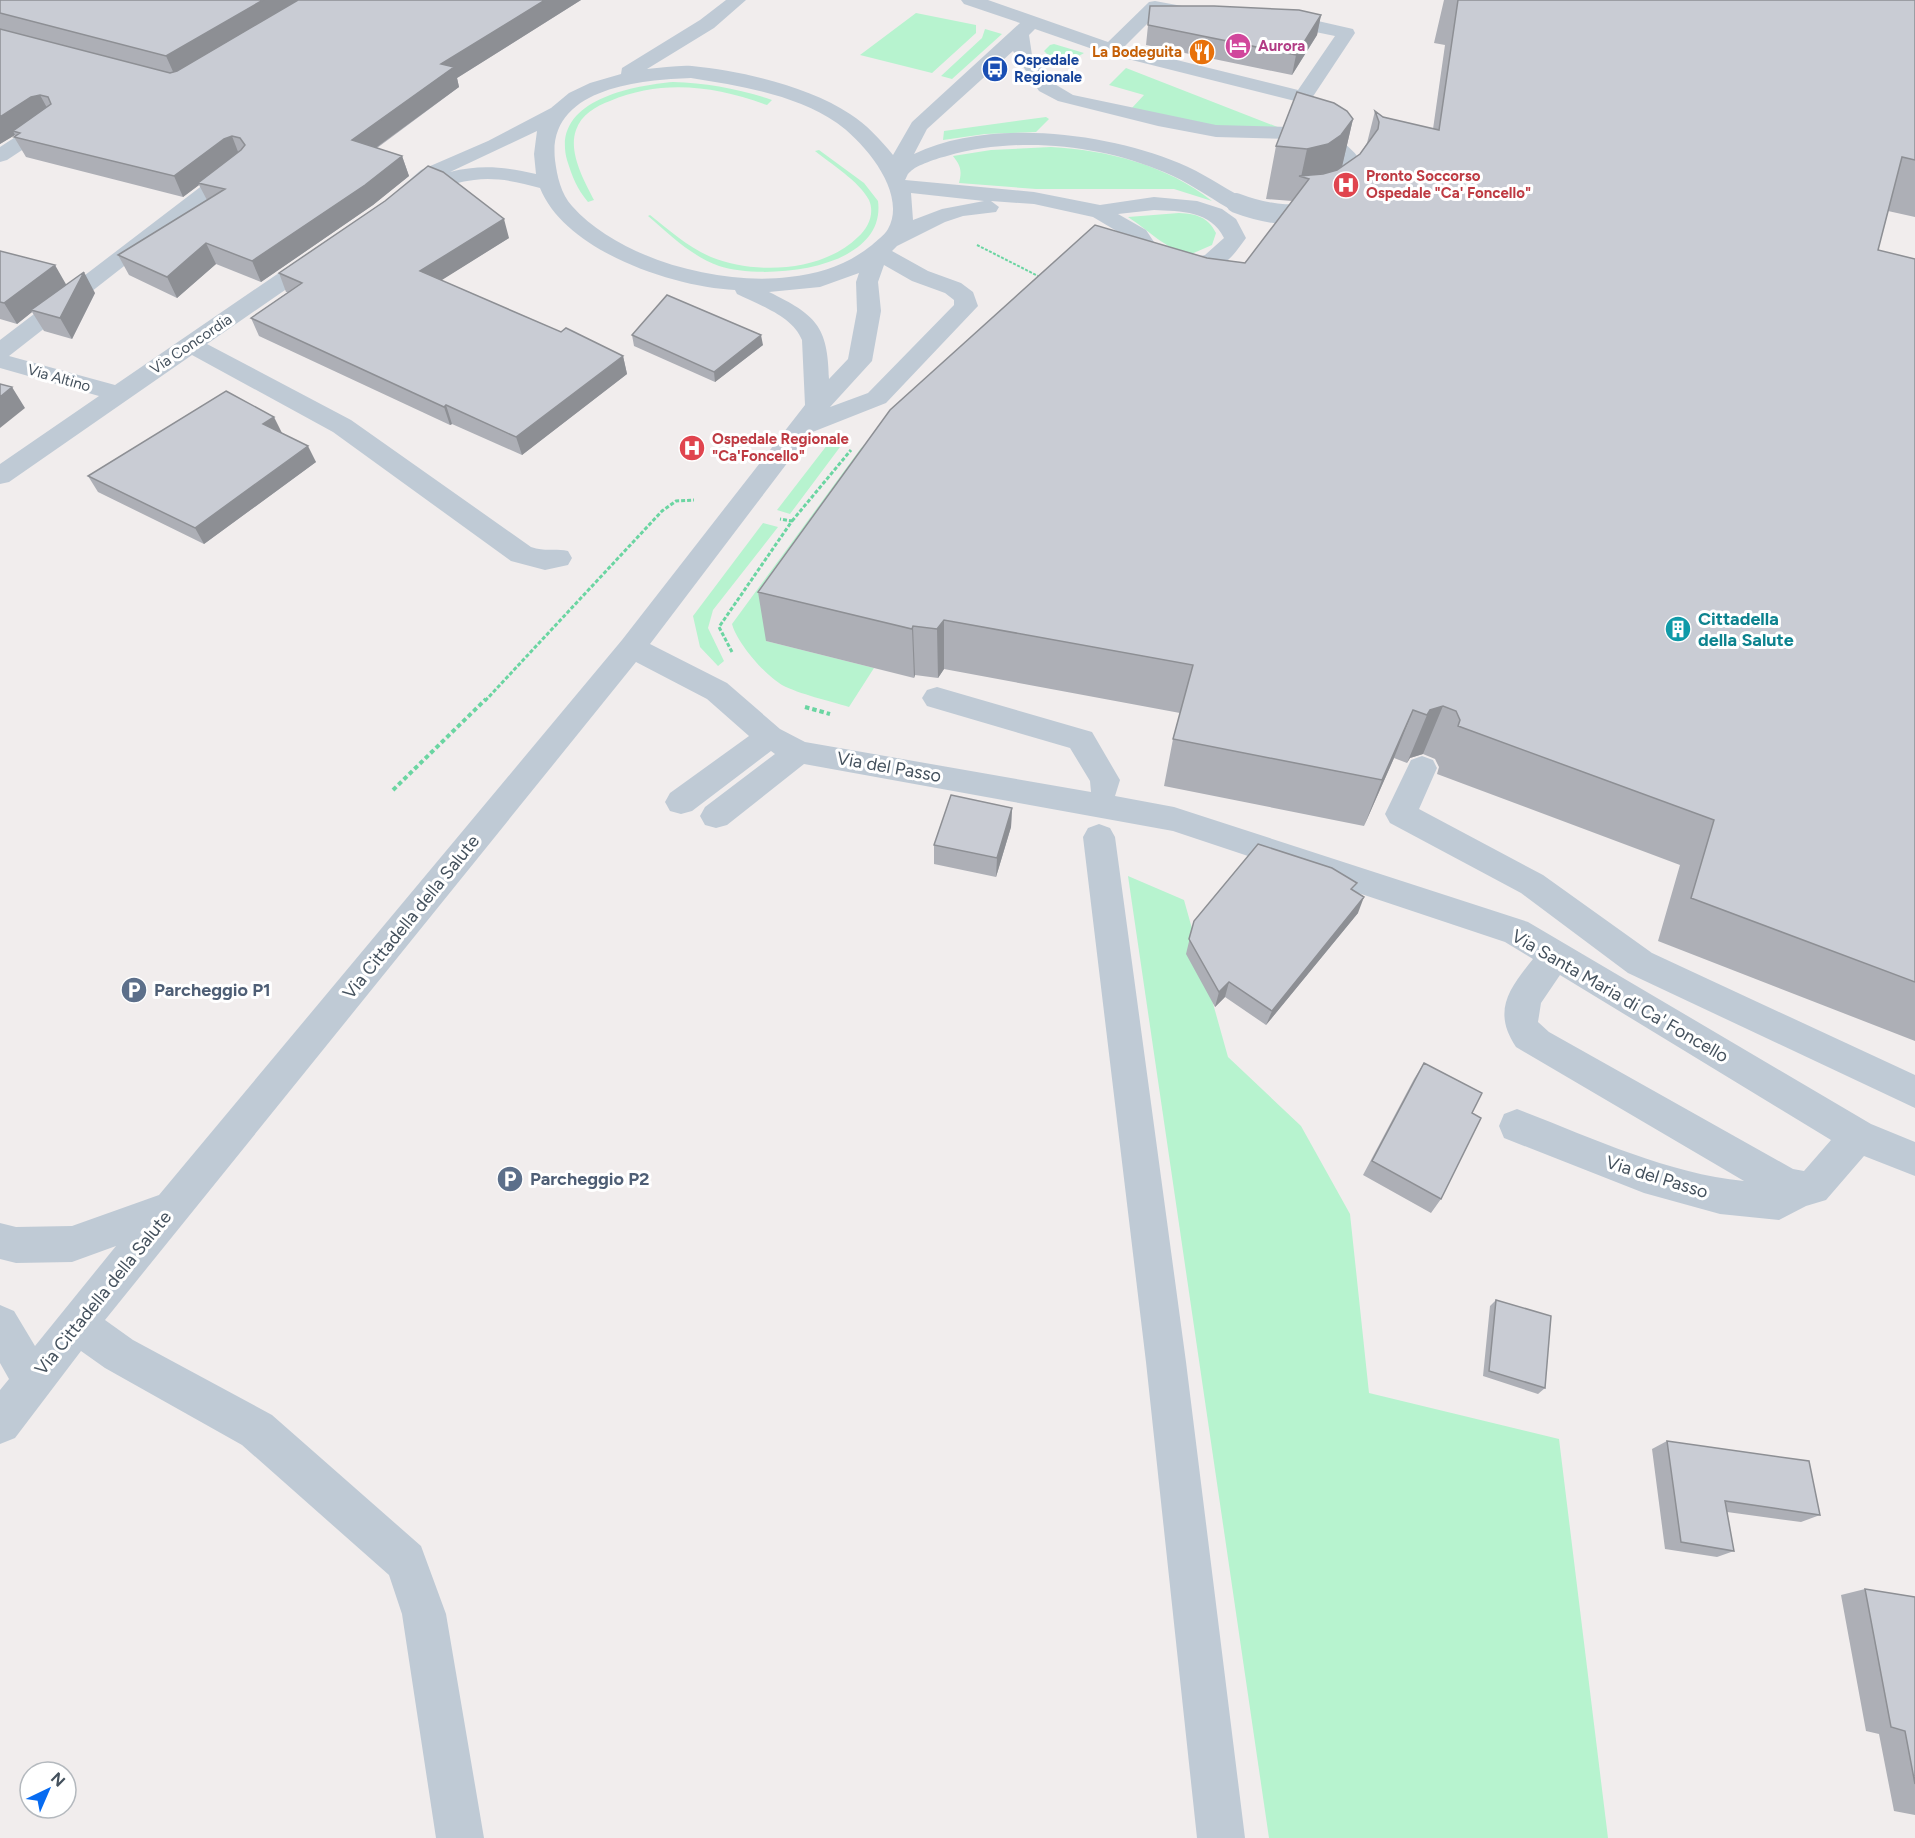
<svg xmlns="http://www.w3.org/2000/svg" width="1915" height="1838" font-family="Figtree,sans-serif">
	<rect width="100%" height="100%" fill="#f1eded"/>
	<path fill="#b7f3cf" d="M916,13L976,25V33L932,73L860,55Z
		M985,29L1002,34L952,79L941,76L982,38Z
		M1054,44L1084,53L1060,67L1044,51L1050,45Z
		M1126,68L1280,128L1217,126L1131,109L1144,95L1109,85Z
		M673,82C707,83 740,89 772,100L767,105C715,86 662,79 610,101C596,106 581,115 576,130C568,152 584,181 594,200L588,202C577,189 572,176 567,160C551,101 630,86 673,82Z
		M1046,117L1049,119L1036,132L985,134L943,140L944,131Z
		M1051,147C1107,150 1167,165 1212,201L1174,189H1036L959,183C962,171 961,166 953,156L991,150Z
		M819,150L864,183L878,201C887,270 765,281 719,266C691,256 669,234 648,216L650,215C670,231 688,247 711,257C756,275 822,272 858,237C868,228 875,214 869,200C859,181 831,164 815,151Z
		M1179,213C1197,214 1208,217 1216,233L1212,245L1189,255C1165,248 1149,231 1128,217Z
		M1048,302L766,641L874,668L849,707C830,701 799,694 782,685C765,675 737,643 732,624L861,448Z
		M831,440L843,443L790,514L777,510Z
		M763,523L778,527L713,610L708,628L724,661L718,666L700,647L693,616Z
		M1128,876L1184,900L1228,1057L1301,1126L1350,1214L1369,1393L1559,1439L1608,1838H1269Z"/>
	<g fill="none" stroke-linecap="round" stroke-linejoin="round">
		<path stroke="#6bd5a2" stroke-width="2" stroke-dasharray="3 1.5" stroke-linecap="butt" d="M977,245L1042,278"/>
		<path stroke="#6bd5a2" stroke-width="3" stroke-dasharray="4 2" stroke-linecap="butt" d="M792,521L851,450
			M732,652L719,627L792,521L780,519
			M485,701L662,511L676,501L694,500"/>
		<path stroke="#6bd5a2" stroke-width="4" stroke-dasharray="4.5 3" stroke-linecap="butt" d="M805,707L830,714
			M393,790L486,699"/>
		<path fill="#bfcad5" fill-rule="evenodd" d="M726,0H746L714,28L647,69C662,68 678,65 692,66C742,71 808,86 850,114C867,125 880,139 893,155L912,122L1020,23L964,4L961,0H988L1108,42L1149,2L1155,1L1209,11L1212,15L1209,19L1203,21L1159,12L1124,47L1298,90L1335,36L1296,28L1268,25L1266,21L1268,17L1296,16L1353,29L1355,33L1310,101L1303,103L1104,53L1035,29L1029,35L1032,55L1053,83L1073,95L1216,125L1291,127L1298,129L1301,133L1298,137L1291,139L1216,137L1158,126L1058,101L1039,91L1013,51L927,129L914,154C988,118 1105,132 1179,163C1202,172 1222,187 1244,198L1247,203L1244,208L1236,209L1228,208C1207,196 1187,181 1164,172C1099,144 1016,136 947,156C939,158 916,165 910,172C907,174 907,177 905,180L1034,192L1100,205L1154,197L1197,201L1222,209L1236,219L1246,238C1240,246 1235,254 1228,260C1210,273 1175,281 1154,276L1130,239L1093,217L1034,204L991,201L999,207L996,212L963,216L945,222L897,246L892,251L928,271L961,283L973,292L978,306L886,403L810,433L650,644L727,683L780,729L805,742L1091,792L1090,781L1070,748L927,706L922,698L927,690L937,687L1092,732L1120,780L1115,796L1174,807L1528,922L1871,1124L1915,1142V1176L1864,1156L1826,1200L1806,1206L1779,1220L1720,1214L1644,1193L1504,1138L1499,1126L1504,1114L1517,1109C1591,1137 1665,1173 1744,1181L1516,1047C1492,1011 1509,989 1533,959L1505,942L1173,831L804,764L727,825L716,828L705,825L700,816L705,807L775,754L771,751L692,811L681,814L670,811L665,802L670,793L749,736L707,699L636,662L105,1320L133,1340L272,1415L421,1546L446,1614L484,1838H436L402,1614L389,1575L242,1445L105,1368L81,1351L15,1438L0,1444V1390L9,1379L0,1363V1305L14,1311L35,1346L116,1246L72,1262L16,1263L0,1259V1223L16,1227L72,1226L159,1195L622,640L805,405L802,340C793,316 759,305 737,294L735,290C673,287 565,251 540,188C519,182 496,177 474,180C462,181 452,186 441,183L437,179L439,177C423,185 414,205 394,201L391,196L421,170L488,141L551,108L569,93L590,83L621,74L622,68L700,20ZM691,78C740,86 795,94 837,123C864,142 908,193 888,229C884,236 877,240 872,245C845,266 822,273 789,277C720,286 619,259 572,206C561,194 557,176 555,160C547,88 639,80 691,78ZM537,131L534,154L536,174C507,167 480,164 450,172ZM911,193L984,201L942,209L913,220ZM1154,210C1181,211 1211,211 1224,238L1205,255L1168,263L1146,230L1118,214ZM884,265L912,281L945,293L954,300V305L868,393L830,407L872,361L881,311L878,282ZM859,273L856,282L857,311L848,359L829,379C828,326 816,315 769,292L820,287ZM1560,975L1831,1140L1804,1171L1793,1169L1549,1032L1538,1022L1541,1003Z
			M50,117L57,119L60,123L57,127L7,160L0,162V147L43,119Z
			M240,160L247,162L250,166L247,170L9,356L115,385L311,251L319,249L327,251L330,256L327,261L207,344L351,420L531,547C545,552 554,548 568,551L572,558L568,565L545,570L511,561L333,432L192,355L9,482L0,484V464L99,396L0,368V340L233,162Z
			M1422,756L1433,760L1437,768L1419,809L1543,875L1652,953L1915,1075V1108L1628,973L1521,893L1390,823L1385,814L1411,760Z
			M1099,824L1110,828L1115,837L1186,1362L1245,1838H1197L1146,1362L1083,837L1088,828Z"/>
		<path stroke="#bfcad5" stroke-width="20" d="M1236,203C1265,214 1305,222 1332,202C1342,195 1348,182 1355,172C1346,151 1325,143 1305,136"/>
	</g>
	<path fill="#adafb6" d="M0,0H581L457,78L459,87L377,148L402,156L409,176L373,205L261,282L216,264L177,298L129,275L118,255L207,200L199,185L183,197L26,157L14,137L15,136V135L0,144Z
		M1444,0H1915V217L1888,211L1878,250L1915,259V1041L1658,941L1680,865L1437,774L1439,767L1435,759L1423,754L1410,758L1407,763L1394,758L1364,826L1164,786L1173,739L1180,713L944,669L938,678L915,675L914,678L766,641L758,592L1207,258L1245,263L1292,201L1266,199L1276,146L1353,119L1342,166L1360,154L1367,143L1375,111L1383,117L1433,129L1445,45L1434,43Z
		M1150,6L1321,15L1317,35L1292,75L1146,45Z
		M385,201L509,238L441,280L561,332L623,356L627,374L522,455L452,424L450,425L259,336L251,318L288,292H286L279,273Z
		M0,251L67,285L95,293L72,339L44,331L32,312L17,324L0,319Z
		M632,335L763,345L715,382L634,346Z
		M282,433L316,462L204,544L98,492L88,476Z
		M1012,808L1011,827L996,877L934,864V845Z
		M1353,890L1358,913L1266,1025L1225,997L1215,1007L1186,954L1194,921Z
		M1424,1063L1472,1113L1441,1199L1431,1213L1363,1175L1414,1079Z
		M1496,1300L1545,1388L1538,1394L1483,1376L1490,1306Z
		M1667,1441L1820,1515L1801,1522L1727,1512L1734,1551L1717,1557L1665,1549L1652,1449Z
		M1865,1589L1915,1597V1815L1894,1811L1879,1734L1866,1731L1841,1595Z"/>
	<path fill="#8d8f94" d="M263,0H304L175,76L166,56Z
		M545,0H581L457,78L459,87L359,160L352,140L441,64Z
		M1321,15L1317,35L1292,75L1296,55Z
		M40,95L51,115L13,131L15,135L0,144V117L31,97Z
		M1353,119L1341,171L1301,177L1307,149Z
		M232,136L240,157L198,183L199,185L183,197L174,176L224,139Z
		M402,156L409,176L373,205L261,282L252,261Z
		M504,219L509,238L426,290L420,271Z
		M206,243L216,264L177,298L167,277Z
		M55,265L67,286L31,310L32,312L17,324L4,303Z
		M84,272L95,293L72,339L60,318Z
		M761,335L763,345L715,382L714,372Z
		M623,356L627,374L522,455L516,437Z
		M12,387L25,408L0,428V397Z
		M446,405L452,424L450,425L444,407Z
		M274,417L282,433L271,441L263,424Z
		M308,446L316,462L204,544L195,528Z
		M944,620V669L938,678L937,629Z
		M913,626L915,675L914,678L912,629Z
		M1443,706L1423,754L1410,758L1407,763L1427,715L1430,710Z
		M1413,710L1394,758L1364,826L1382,780Z
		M1012,808L1011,827L996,877L997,858Z
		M1364,897L1358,913L1266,1025L1272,1011Z
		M1229,982L1225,997L1215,1007L1219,992Z"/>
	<path fill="#c9ccd4" stroke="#8d8f94" stroke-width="1.5" d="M0,0H263L166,56L0,13Z
		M298,0H545L441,64L454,67L352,140L402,156L365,185L252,261L206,243L167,277L118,255L225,189L198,183L241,150L245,145L240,138L232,136L224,139L174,176L14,137L20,133L13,131L51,104L48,97L40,95L31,97L0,117V29L170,73L177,71Z
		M1458,0H1915V160L1902,157L1878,250L1915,259V982L1691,898L1714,820L1458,726L1460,720L1456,711L1443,706L1430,710L1427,715L1413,710L1382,780L1173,739L1193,665L944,620L937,629L913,626L912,629L758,592L890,410L1095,225L1207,258L1245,263L1309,179L1299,176L1323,174L1337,170L1360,154L1378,129L1379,122L1375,111L1383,117L1439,130Z
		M1150,6H1214L1299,10L1321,15L1296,55L1148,25Z
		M1297,92L1334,103L1347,111L1353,119L1341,135L1328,144L1307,149L1276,146Z
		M428,166L443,172L504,219L420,271L561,332L566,328L623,356L516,437L446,405L444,407L251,318L302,283L279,273L385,201Z
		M0,251L55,265L4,303L0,302Z
		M84,272L60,318L31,310Z
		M667,295L761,335L714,372L632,335Z
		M0,384L12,387L0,397Z
		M226,391L274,417L263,424L308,446L195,528L88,476Z
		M951,795L1012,808L997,858L934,845Z
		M1258,844L1332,868L1357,883L1351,889L1364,897L1272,1011L1229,982L1219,992L1189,939L1194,921Z
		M1424,1063L1482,1093L1472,1113L1481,1118L1441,1199L1372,1161Z
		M1496,1300L1551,1316L1545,1388L1489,1371Z
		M1667,1441L1809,1461L1820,1515L1725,1501L1734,1551L1681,1542Z
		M1865,1589L1915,1597V1784L1905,1731L1891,1727Z"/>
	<defs>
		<symbol id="hotel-disc" viewBox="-11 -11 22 22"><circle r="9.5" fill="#d1479c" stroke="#fff"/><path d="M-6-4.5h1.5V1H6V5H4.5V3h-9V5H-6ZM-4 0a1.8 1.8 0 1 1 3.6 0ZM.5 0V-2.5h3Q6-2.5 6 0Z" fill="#fff"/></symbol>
		<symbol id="restaurant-disc" viewBox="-11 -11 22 22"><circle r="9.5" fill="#e8710a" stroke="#fff"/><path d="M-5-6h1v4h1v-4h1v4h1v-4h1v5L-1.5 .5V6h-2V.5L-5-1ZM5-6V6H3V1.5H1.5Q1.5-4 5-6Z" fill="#fff"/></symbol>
		<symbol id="bus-disc" viewBox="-11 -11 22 22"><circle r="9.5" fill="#1a4fb4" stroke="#fff"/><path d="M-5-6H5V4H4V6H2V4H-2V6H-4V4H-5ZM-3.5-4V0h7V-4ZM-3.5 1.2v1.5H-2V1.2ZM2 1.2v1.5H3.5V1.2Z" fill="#fff"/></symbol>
		<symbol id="hospital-disc" viewBox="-11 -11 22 22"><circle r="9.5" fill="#e0444e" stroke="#fff"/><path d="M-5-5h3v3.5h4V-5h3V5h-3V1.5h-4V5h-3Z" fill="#fff"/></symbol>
		<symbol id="building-disc" viewBox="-11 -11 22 22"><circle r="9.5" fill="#0f9aa8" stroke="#fff"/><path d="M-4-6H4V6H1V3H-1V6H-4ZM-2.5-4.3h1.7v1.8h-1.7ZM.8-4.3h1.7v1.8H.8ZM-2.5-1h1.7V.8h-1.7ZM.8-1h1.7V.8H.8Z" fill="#fff"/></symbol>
		<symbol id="parking-disc" viewBox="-11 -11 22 22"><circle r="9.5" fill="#5c6f8a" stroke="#fff"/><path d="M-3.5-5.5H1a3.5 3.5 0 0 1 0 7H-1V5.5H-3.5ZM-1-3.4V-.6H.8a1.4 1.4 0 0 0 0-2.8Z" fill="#fff"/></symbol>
	</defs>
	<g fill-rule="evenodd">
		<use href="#hotel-disc" x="1223" y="31" width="30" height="30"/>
		<use href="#restaurant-disc" x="1187" y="37" width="30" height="30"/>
		<use href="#bus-disc" x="980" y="54" width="30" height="30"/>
		<use href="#hospital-disc" x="1331" y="170" width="30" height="30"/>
		<use href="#hospital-disc" x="677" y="433" width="30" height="30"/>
		<use href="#building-disc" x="1663" y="614" width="30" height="30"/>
		<use href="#parking-disc" x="119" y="975" width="30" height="30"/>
		<use href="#parking-disc" x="495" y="1164" width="30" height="30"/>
	</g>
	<g text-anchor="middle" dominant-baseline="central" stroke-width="6" stroke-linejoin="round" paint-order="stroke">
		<g font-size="15" font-weight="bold" fill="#b23c85" stroke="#fff" text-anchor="start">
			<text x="1258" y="46">Aurora</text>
		</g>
		<g font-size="15" font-weight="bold" fill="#c56008" stroke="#fff" text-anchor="end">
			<text x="1182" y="52">La Bodeguita</text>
		</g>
		<g font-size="15" font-weight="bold" fill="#164399" stroke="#fff" text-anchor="start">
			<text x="1014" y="60">Ospedale<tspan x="1014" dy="17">Regionale</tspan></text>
		</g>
		<g font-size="15" font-weight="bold" fill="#be3a42" stroke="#fff" text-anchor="start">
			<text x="1366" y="176">Pronto Soccorso<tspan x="1366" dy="17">Ospedale "Ca' Foncello"</tspan></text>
			<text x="712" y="439">Ospedale Regionale<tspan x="712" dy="17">"Ca'Foncello"</tspan></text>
		</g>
		<g font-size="15" fill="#44515d" stroke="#fff">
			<text transform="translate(191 344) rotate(-34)">Via Concordia</text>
			<text transform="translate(59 378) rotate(16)">Via Altino</text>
		</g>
		<g font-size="18" font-weight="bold" fill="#0d838f" stroke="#fff" text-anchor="start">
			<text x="1698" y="619">Cittadella<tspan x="1698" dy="21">della Salute</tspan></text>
		</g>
		<g font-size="18" fill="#44515d" stroke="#fff">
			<text transform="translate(889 767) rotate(10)">Via del Passo</text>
			<text transform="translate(411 917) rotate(-51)">Via Cittadella della Salute</text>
			<text transform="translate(1620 996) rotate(30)">Via Santa Maria di Ca' Foncello</text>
			<text transform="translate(1657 1177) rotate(17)">Via del Passo</text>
			<text transform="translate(103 1293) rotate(-51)">Via Cittadella della Salute</text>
		</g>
		<g font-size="18" font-weight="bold" fill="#4e5e75" stroke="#fff" text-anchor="start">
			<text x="154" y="990">Parcheggio P1</text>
			<text x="530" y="1179">Parcheggio P2</text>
		</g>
	</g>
	<g transform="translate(48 1790) rotate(44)"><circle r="28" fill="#ffffff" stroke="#b4b9be" stroke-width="1.5"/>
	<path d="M0-4.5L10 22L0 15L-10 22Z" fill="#076bf1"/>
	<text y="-9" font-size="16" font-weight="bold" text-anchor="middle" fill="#44515d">N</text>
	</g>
</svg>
